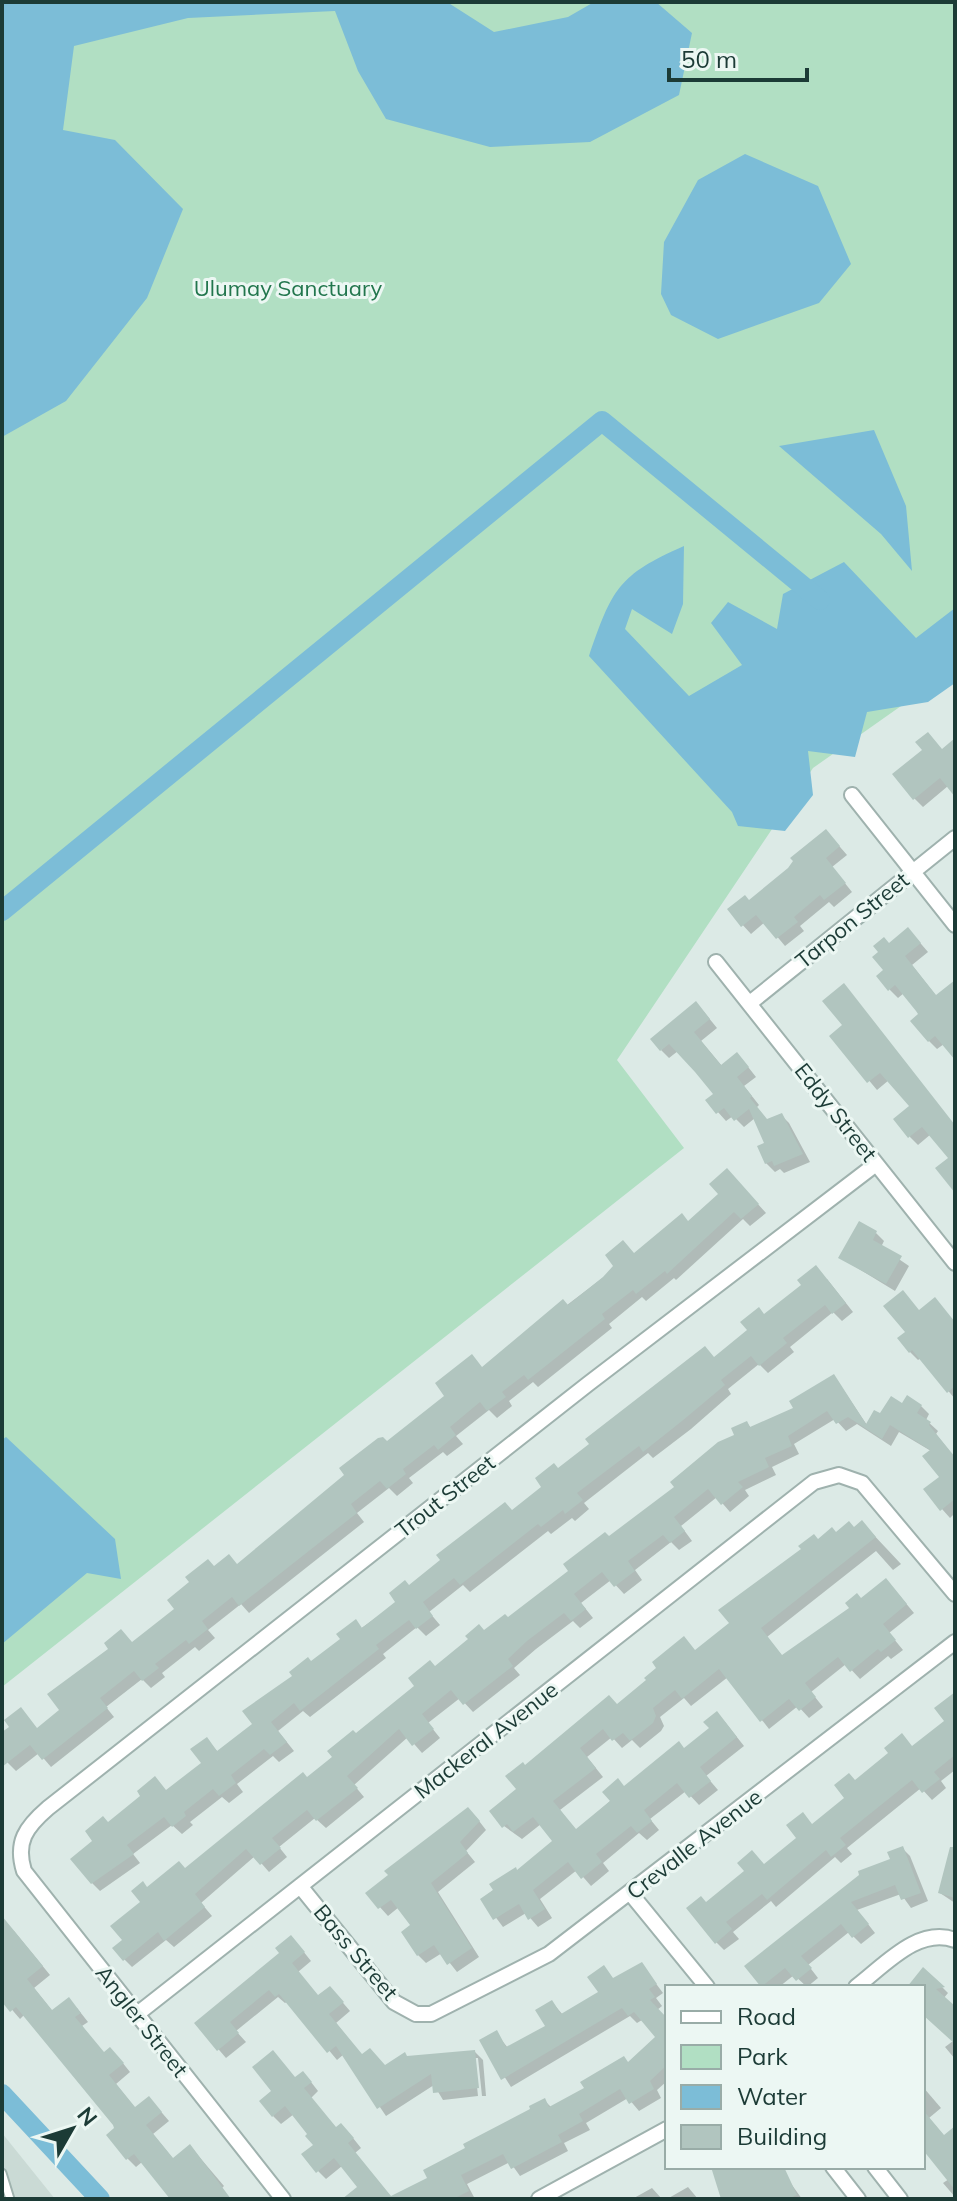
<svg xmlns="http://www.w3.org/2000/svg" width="957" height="2201" font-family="Mulish,sans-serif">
	<rect width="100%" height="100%" fill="#dceae6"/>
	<path fill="#cadad5" d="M2,2133L55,2199H2Z"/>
	<path fill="#b1dfc3" d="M2,2H955V668L813,768L617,1060L684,1148L2,1687Z"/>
	<path fill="#7cbdd7" d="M2,2H447L494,32L568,17L594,2H656L692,33L679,95L590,142L490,147L386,119L358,71L335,11L188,18L74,46L63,130L115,140L183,209L147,298L66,401L2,437Z
		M745,154L818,186L851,264L819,303L718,339L671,315L661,294L664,242L698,180Z
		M874,430L906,506L912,571L881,534L779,446Z
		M684,546L683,604L672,634L632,609L625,629L689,696L742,665L711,623L728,602L777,629L783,594L844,562L916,638L955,608V683L928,702L867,712L855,757L808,751L813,795L785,831L738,826L732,812L589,656C612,589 618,575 684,546Z
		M6,1437L115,1539L121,1579L87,1573L2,1644V1440Z"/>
	<path fill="#0003" d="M955,741V793L948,786L923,807L914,798L943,751Z
		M834,840L847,855L832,867L852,892L834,907L829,902L800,926L804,931L785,946L765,922L751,934L729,910L749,902Z
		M916,938L928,952L912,965L937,997L955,989V1058L944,1044L937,1049L929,1041L921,1015L904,993L898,998L890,990L886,970L889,945Z
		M704,1012L717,1028L701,1041L722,1066L745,1063L756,1077L744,1086L759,1105L756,1108L768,1121L781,1115L789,1123L810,1162L784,1173L780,1169L775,1172L766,1163L767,1144L755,1118L744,1127L733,1116L726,1121L708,1101L716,1095L678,1051L669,1058L661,1050Z
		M832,1036L955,1125V1190L951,1158L931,1134L918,1145L910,1137L912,1106L889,1080L877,1090Z
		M735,1179L766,1213L750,1226L743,1219L676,1280L674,1278L646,1301L642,1297L609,1324L612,1328L538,1387L533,1382L509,1401L512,1406L497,1418L489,1410L456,1436L463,1444L447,1456L443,1452L409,1478L413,1483L397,1496L389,1488L357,1513L364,1522L249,1613L241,1604L208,1630L215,1638L199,1651L195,1647L162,1673L165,1677L151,1688L142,1679L106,1707L114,1717L51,1767L39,1753L16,1771L8,1763L2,1756V1735L38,1730L176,1609L214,1568L238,1566L483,1369L634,1254L689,1223Z
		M876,1233L884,1241L881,1247L909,1266L895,1291L841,1258Z
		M827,1279L853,1312L842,1321L833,1312L790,1347L794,1352L768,1373L759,1364L728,1389L731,1394L691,1429L653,1458L648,1453L584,1503L589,1509L575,1521L572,1518L551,1534L548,1531L470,1592L463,1585L429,1612L440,1625L426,1636L417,1627L383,1654L386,1658L310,1717L303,1711L278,1731L294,1751L279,1762L273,1756L237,1784L243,1792L229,1803L222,1797L190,1822L193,1825L182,1834L172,1825L133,1854L140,1863L100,1891L92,1883L95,1841L108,1824L167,1792L204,1764L206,1739L218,1752L255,1724L311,1664L398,1602L409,1587L544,1487L558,1471L715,1359L764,1316Z
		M919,1312L955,1323V1399L921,1358L918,1360L910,1352L908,1332Z
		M834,1376L867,1425L903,1406H921L929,1414L926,1420L938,1431L936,1434L955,1458V1513L950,1518L942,1509V1477L931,1451L899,1432L891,1446L857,1424L846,1431L835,1419L794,1444L799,1454L772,1467L776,1475L745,1490L749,1496L730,1512L717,1497L681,1526L692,1541L679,1550L671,1542L635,1570L642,1580L624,1594L611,1580L581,1603L593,1618L580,1628L573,1621L536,1649L514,1668L520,1675L473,1712L460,1698L428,1723L440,1738L422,1753L408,1737L354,1785L364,1797L326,1828L315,1818L279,1847L287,1857L269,1872L255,1856L201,1903L212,1916L174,1947L166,1940L132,1967L124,1959V1940L148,1889L185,1870L307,1779L436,1668L508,1620L677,1487L737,1436L747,1423L752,1429L796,1409Z
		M854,1529L870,1531L901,1564L893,1570L876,1551L767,1637L783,1657L862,1601L894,1589L914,1613L889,1633L903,1650L891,1659L888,1656L860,1679L846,1664L811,1692L823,1707L809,1718L798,1706L769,1729L728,1677L691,1706L684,1698L660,1717L664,1726L661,1731L640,1748L632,1740L622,1748L612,1737L587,1757L603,1777L560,1810L576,1831L625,1788L725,1722L744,1746L706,1776L718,1790L699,1805L686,1791L650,1819L659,1830L647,1840L639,1833L603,1863L609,1871L591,1886L577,1870L540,1899L552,1918L538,1927L526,1913L503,1927L482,1899L555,1841L541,1824L522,1839L504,1826L525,1767L696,1652L731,1623L818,1541Z
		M955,1695V1770L941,1781L946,1788L932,1800L921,1788L847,1848L852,1854L841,1863L835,1857L776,1907L771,1901L733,1932L739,1939L724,1950L716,1942L707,1904L764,1866L847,1798L855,1782L913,1748L947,1721Z
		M476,1817L486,1830L466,1851L475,1862L438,1892L479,1957L457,1972L442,1953L426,1963L418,1955L413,1926L399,1907L388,1916L368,1894Z
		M902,1848L910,1856L928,1901L911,1908L901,1894L857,1910L875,1933L861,1944L849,1932L808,1965L818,1978L807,1987L794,1975L779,1987H764L747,1967L893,1860Z
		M955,1868V1903L940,1893Z
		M2,1926L14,1931L50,1975L34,1988L53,2012L77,2008L88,2022L82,2026L104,2054L118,2057L130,2072L116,2084L136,2109L157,2107L169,2121L153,2134L174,2160L190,2146L224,2186L222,2188L230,2199H173L142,2162L136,2167L128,2159L117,2129L25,2014L20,2019L2,1998Z
		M299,1946L311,1961L298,1972L319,1997H338L350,2011L336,2023L362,2056L385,2067L408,2058L475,2052L483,2060L486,2096H482L478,2058H474L478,2096L443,2100L434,2085L386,2116L344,2054L337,2060L288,2001L285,2003L278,1997L236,2031L246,2042L226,2058L196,2023Z
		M642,1965L663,1993L656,1998L662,2006L657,2010L667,2020V2081L657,2090L661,2098L639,2111L628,2098L586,2123L590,2130L564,2143L568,2151L520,2176L510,2162L467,2184L475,2199H346L360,2187L342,2166L326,2179L318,2171L315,2146L310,2134L294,2114L281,2124L273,2116L296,2079L311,2082L318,2091L311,2098L336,2129L349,2133L361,2148L355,2153L392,2198L430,2179L544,2100L552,2108L629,2064L658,2037L642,2020L637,2023L630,2016L511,2087L482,2041L496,2033L508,2048L547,2026L552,2002L563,2015L601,1993L604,1968L614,1980Z
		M940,1985L948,1993L943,1999L955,2012V2059L945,2047L953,2041L923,2013V1987H910Z
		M923,2087L941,2108L929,2118L945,2137L955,2129V2197L943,2183L949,2179L923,2148Z
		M713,2167H769L787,2178L802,2199H755Z
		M688,2187L698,2199H667Z
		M652,2188L662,2199H635L634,2198Z"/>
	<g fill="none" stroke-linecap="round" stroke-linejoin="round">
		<path stroke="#7cbdd7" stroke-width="20" d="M2,911L602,421L820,600
			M2,2094L100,2199"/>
	</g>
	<path fill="#b1c5bf" d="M928,732L942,749L955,738V797L940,778L913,800L892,774L922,750L915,742Z
		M826,829L840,846L826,858L846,883L824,900L820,895L794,917L798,922L776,939L756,915L741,927L727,909L745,895L749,900L788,868L793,861L790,858Z
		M908,927L921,943L905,956L936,995L955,980V1060L935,1036L928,1042L910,1021L918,1014L916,1011L895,985L888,991L876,976L883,970L872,957L878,952L873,946L884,937L889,943Z
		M844,983L955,1125V1193L935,1168L948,1158L922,1127L908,1138L893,1119L909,1106L880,1073L867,1083L829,1036L842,1025L822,1001Z
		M696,1001L710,1019L694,1032L721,1065L737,1052L749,1067L737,1077L752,1096L750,1098L767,1119L782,1113L803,1154L774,1166L772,1161L765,1164L757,1146L764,1143L749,1109L734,1121L724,1108L716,1114L705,1100L713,1094L695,1072L669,1044L660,1051L650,1039Z
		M727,1168L759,1204L741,1219L734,1212L667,1274L665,1271L636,1294L633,1290L602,1314L605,1319L528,1380L524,1375L502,1392L506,1397L487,1411L480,1402L450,1427L456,1435L438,1450L434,1445L403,1469L406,1474L387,1489L380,1481L351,1504L357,1513L239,1606L232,1597L202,1621L208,1629L189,1644L186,1640L155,1664L159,1668L142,1681L134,1671L100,1698L108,1708L42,1760L30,1745L2,1767V1732L9,1727L4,1720L21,1707L37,1728L59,1710L47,1694L108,1649L104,1643L121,1629L132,1642L174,1609L167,1600L189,1582L185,1577L208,1559L214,1566L229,1554L237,1564L344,1475L339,1468L378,1438L383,1437L387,1441L444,1396L435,1383L472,1354L482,1367L563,1299L568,1305L603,1277L613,1266L605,1255L623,1240L634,1253L682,1213L688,1221L718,1194L709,1184Z
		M859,1221L877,1231L873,1240L902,1256L886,1284L838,1258Z
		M816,1265L846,1303L832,1314L825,1305L783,1338L787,1343L759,1366L751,1356L721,1380L725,1385L682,1421L643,1452L639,1446L577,1493L583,1500L565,1514L563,1510L541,1527L538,1524L460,1585L454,1578L423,1602L433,1616L416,1629L409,1620L376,1645L379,1649L300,1711L294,1703L271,1722L287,1742L270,1755L264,1749L231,1775L236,1783L219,1796L213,1789L184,1812L186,1816L172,1827L164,1817L127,1845L134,1854L91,1884L70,1859L92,1841L85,1831L103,1816L108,1822L140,1796L137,1791L155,1776L166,1790L201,1763L190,1749L207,1737L217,1751L252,1724L242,1711L292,1676L289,1672L308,1657L311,1661L340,1639L336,1634L356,1619L362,1628L395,1602L389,1593L405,1580L409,1585L440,1560L436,1555L505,1502L512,1510L541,1487L535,1478L554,1463L558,1468L589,1444L585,1439L705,1346L714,1357L747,1330L740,1322L759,1307L764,1314L801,1285L797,1280Z
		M903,1290L919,1310L935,1297L955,1322V1386L947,1393L912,1350L909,1353L897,1338L905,1332L883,1306Z
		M834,1374L866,1424L874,1410L880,1413L891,1396L902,1403L907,1395L922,1405L917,1413L931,1422L929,1425L955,1457V1499L940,1511L923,1489L939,1477L922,1456L930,1450L890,1425L882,1439L848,1417L836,1424L827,1411L788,1436L792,1446L765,1458L769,1467L738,1482L743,1487L721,1505L708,1489L674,1517L685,1531L670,1543L663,1535L628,1561L635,1571L614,1587L602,1572L574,1594L586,1609L571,1621L564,1613L527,1641L508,1659L513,1666L463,1705L451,1690L422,1714L434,1729L412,1746L399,1729L347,1776L358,1788L316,1821L307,1810L272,1838L281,1848L260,1865L246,1849L195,1894L205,1907L164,1941L158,1932L123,1961L112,1948L122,1940L110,1926L140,1902L131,1891L143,1881L147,1887L179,1861L185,1868L303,1772L307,1777L332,1757L327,1751L353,1730L356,1733L414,1686L408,1678L430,1660L435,1666L468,1639L465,1636L479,1624L484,1630L505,1614L508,1617L568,1571L563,1564L605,1532L609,1536L674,1487L670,1482L718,1442L734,1435L731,1428L747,1421L750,1427L793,1408L789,1401Z
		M862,1520L876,1537L761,1628L782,1655L849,1608L845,1603L857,1593L861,1598L886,1578L907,1604L883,1624L896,1640L881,1652L878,1649L850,1672L838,1657L805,1683L816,1697L799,1711L789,1699L760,1722L719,1669L682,1699L675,1690L653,1708L656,1716L653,1723L630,1741L623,1733L612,1741L603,1729L580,1748L596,1768L553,1801L576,1829L610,1801L602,1792L618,1778L624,1786L679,1741L684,1748L709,1728L703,1722L717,1711L737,1737L700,1767L711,1781L689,1798L677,1783L644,1810L652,1821L637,1833L631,1826L596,1854L602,1862L581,1879L568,1862L533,1890L545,1909L528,1920L519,1904L493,1920L480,1899L493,1890L489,1884L516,1867L517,1870L552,1841L533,1817L513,1832L507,1824L502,1828L489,1811L516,1789L505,1776L523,1762L525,1765L609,1695L617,1704L646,1680L644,1678L656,1668L652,1662L684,1636L695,1650L729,1623L718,1610L801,1549L798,1546L814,1534L818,1539L832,1527L836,1532L849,1521L854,1527Z
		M955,1692V1755L934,1772L940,1779L922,1793L912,1780L840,1838L846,1845L831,1857L826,1850L767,1900L762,1894L726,1922L732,1929L715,1944L686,1908L701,1896L706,1902L744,1871L737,1863L752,1850L764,1864L796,1838L786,1825L803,1812L812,1824L844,1798L834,1785L849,1773L855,1780L888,1753L884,1748L902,1733L912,1746L944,1721L934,1708Z
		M468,1807L480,1821L460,1842L468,1853L431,1883L472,1948L447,1965L434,1945L417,1956L401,1932L410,1925L391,1900L378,1909L365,1893L388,1875L384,1871Z
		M903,1846L921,1893L901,1900L895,1885L851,1902L869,1924L852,1938L841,1924L801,1956L812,1968L796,1981L785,1968L761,1987L744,1966L859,1875L858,1871L890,1859L887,1852Z
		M950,1847H955V1898L938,1893Z
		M2,1916L43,1966L27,1979L52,2010L69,1997L81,2013L75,2017L104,2052L110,2047L124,2063L109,2075L135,2107L149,2096L162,2112L146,2125L173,2158L190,2144L231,2199H170L134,2154L126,2160L106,2135L114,2128L113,2125L16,2007L10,2012L2,2002Z
		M291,1935L305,1952L292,1963L318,1995L330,1986L344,2002L329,2014L362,2054L370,2048L385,2065L405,2052L407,2056L475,2050L479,2088L433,2093L431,2074L377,2109L336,2046L327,2053L279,1994L275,1997L269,1990L230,2022L239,2033L217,2051L194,2023L279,1953L275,1948Z
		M642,1962L657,1984L649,1989L655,1997L650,2000L667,2018V2065L650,2081L654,2089L629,2104L620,2089L579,2114L583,2121L558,2135L562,2142L511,2169L503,2154L461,2175L469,2191L453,2199H342L357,2187L334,2158L316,2173L301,2154L313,2145L305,2136L307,2134L285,2106L272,2117L259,2101L271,2091L252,2067L273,2050L295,2077L303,2071L312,2082L304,2088L336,2127L341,2123L354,2138L348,2143L391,2196L427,2178L423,2170L465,2148L463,2144L530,2109L529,2106L545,2098L549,2107L584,2088L580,2082L624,2056L628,2062L655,2037L634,2012L628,2016L622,2008L501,2080L479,2040L497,2030L506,2047L545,2026L535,2010L552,2000L561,2014L598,1992L587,1977L604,1965L613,1978Z
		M923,1967L945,1987L936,1989L955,2006V2044L923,2015V1987H907Z
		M923,2110L944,2135L955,2126V2190L923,2150Z
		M711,2167H784L797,2195L788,2199H721Z"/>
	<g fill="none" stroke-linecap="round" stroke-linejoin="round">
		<defs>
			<path id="lane" d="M2,2173L10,2199"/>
			<path id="street" d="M852,795L955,925
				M716,962L955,1263
				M750,1003L955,838
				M300,1886L394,2002L416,2014H431L549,1954L955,1642
				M631,1894L707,1987
				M856,1987C884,1966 918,1926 955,1940
				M136,2015L814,1482L839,1475L862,1483L955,1594
				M833,2167L858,2199
				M875,2167L900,2199
				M283,2199L24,1871C15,1842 26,1827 48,1808L588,1384L876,1164
				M539,2199L667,2129"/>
		</defs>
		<use href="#lane" stroke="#9fb2ae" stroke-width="11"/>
		<use href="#street" stroke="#9fb2ae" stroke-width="18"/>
		<use href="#lane" stroke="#fff" stroke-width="7"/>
		<use href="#street" stroke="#fff" stroke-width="14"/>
	</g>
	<g text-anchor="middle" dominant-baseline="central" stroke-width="6" stroke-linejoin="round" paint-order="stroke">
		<g font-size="22" fill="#22764d" stroke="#ecf7f3">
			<text x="288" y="288">Ulumay Sanctuary</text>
		</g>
		<g font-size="22" fill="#1c3b36" stroke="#ecf7f3">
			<text transform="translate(852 920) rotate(-39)">Tarpon Street</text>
			<text transform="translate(836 1112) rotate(52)">Eddy Street</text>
			<text transform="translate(445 1496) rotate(-38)">Trout Street</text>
			<text transform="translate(486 1740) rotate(-38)">Mackeral Avenue</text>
			<text transform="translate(694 1844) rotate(-38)">Crevalle Avenue</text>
			<text transform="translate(356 1952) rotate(50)">Bass Street</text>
			<text transform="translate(142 2021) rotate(52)">Angler Street</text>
		</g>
	</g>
	<rect width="957" height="2201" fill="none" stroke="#1c3b36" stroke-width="8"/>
	<rect x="665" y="1985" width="260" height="184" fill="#ecf7f3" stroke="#99aca7" stroke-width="2"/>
	<rect x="681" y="2011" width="40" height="12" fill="#ffffff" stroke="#99aca7" stroke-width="2"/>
	<text x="737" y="2025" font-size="24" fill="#1c3b36">Road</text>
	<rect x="681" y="2045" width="40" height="24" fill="#b1dfc3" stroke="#99aca7" stroke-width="2"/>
	<text x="737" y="2065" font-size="24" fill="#1c3b36">Park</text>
	<rect x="681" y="2085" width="40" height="24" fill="#7cbdd7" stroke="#99aca7" stroke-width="2"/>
	<text x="737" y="2105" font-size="24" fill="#1c3b36">Water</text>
	<rect x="681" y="2125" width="40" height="24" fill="#b1c5bf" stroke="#99aca7" stroke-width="2"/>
	<text x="737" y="2145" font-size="24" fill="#1c3b36">Building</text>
	<g transform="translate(72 2129) rotate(51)" stroke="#ecf7f3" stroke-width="6" paint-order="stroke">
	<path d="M0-6L14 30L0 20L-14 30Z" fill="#1c3b36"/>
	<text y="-12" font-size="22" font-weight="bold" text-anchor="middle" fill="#1c3b36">N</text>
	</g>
	<path d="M669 68v12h138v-12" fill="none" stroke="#1c3b36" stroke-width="4"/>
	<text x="681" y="68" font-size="24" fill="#1c3b36" stroke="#ecf7f3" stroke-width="6" paint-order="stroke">50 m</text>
</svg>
